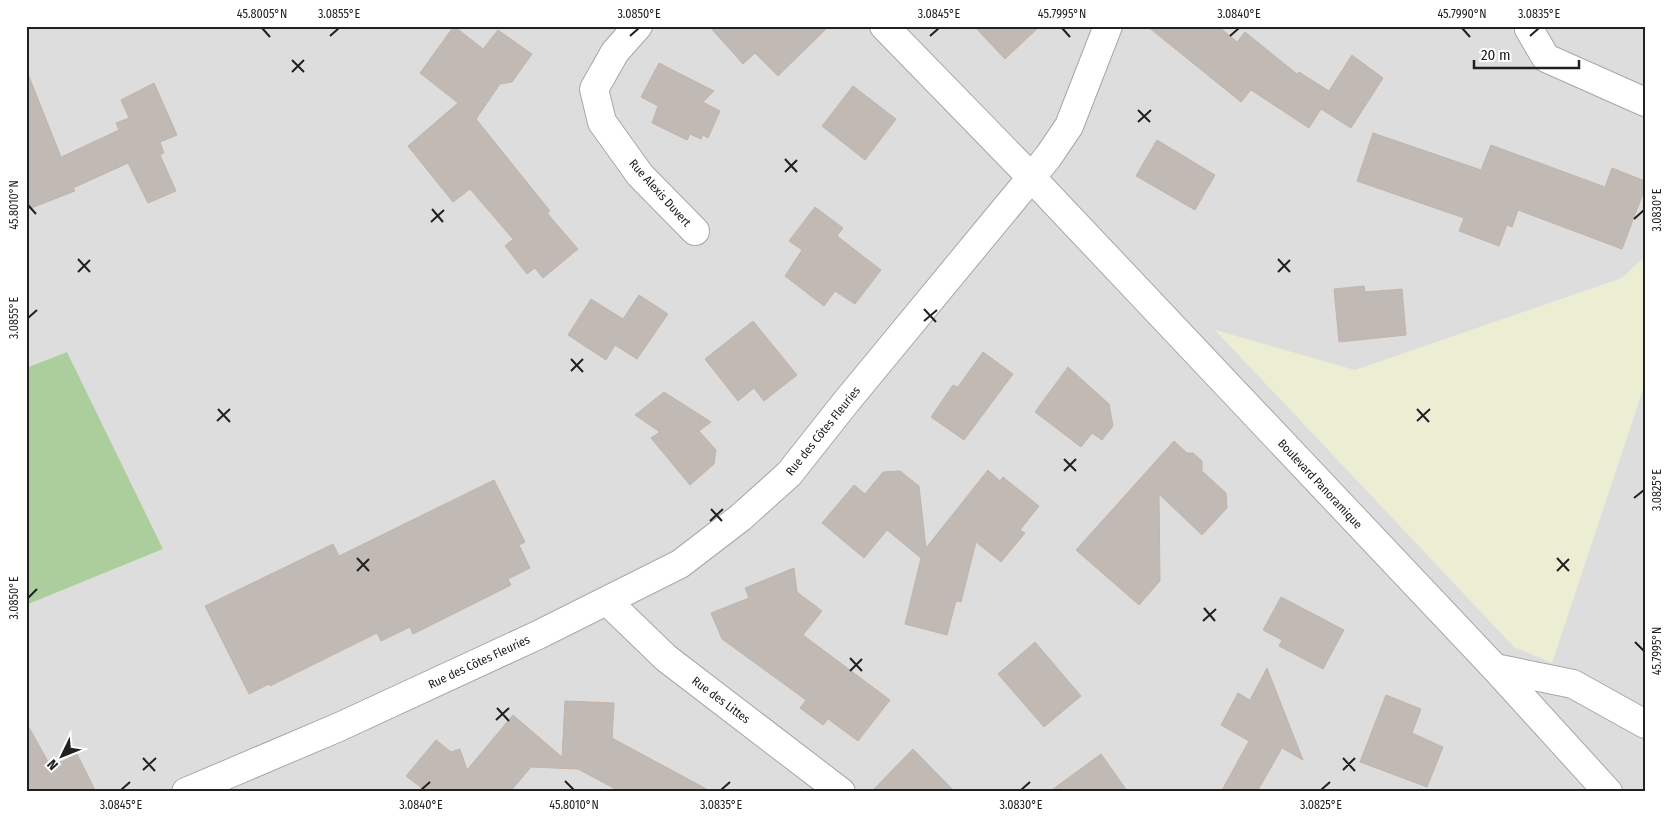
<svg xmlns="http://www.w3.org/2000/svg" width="1671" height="818" font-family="'Fira Sans Condensed',sans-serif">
	<rect width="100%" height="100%" fill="#f0ede7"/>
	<path fill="#dedddd" d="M26,26H1645V792H26V605L163,549L67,352L26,368Z"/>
	<path fill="#eceed3" d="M1641,260L1645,262V383L1552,663L1514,647L1215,330L1355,370L1622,278Z"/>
	<path fill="#acce9d" d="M67,352L163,549L26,605V368Z"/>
	<path fill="#c1b9b3" stroke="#c2b4aa" d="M454,26L483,49L498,30L532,54L512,82L500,84L476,119L550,211L547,213L578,249L543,278L535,268L527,274L505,246L513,239L470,189L453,202L408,146L458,103L420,73Z
		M709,26H829L778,76L755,53L743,64Z
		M974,26H1040L1005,59Z
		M1147,26H1218L1237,42L1245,32L1297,74L1299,72L1329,91L1352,55L1383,78L1351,128L1321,109L1309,128L1251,90L1241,102Z
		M659,63L714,91L703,102L720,111L708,138L703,135L701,139L690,134L687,140L652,123L658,106L641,97Z
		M26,74H28L61,157L119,130L116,123L129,118L121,100L154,83L177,135L160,142L164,153L160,155L176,191L148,203L128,163L73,188L75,191L26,210Z
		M853,86L896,119L865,160L822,126Z
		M1373,133L1481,170L1491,145L1605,187L1612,168L1645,181V188L1622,249L1518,210L1512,227L1507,225L1499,246L1459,231L1464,218L1357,181Z
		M1157,140L1215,175L1195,210L1136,176Z
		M815,207L843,228L837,236L881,270L855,304L835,291L824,306L785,276L802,250L789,241Z
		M1364,286L1365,292L1402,289L1406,335L1339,342L1334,289Z
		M639,295L668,314L637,359L615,345L606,360L568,335L591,299L623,319Z
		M753,321L797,375L764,401L754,388L738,401L705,359Z
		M983,352L1013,374L964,440L931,417L953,385L958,387Z
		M1068,367L1109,404L1113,426L1102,440L1092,433L1081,447L1035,412Z
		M664,392L711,422L699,431L716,450L714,464L690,485L651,438L660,432L635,415Z
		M1174,441L1187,453H1193L1202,461V471L1226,493L1227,508L1202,535L1159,494L1160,581L1139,605L1076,550Z
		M988,470L1000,481L1003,477L1039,506L1020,530L1025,533L1001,562L976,542L961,602L956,601L947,635L905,624L921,558L887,530L864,558L822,523L854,485L865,494L883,472L900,471L919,486L926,548Z
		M494,480L525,542L519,545L530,568L508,579L511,585L413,634L410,627L381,641L377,633L270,686L269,684L249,694L205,606L333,544L339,556Z
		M794,568L797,592L822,611L803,635L890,700L858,741L828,719L823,725L800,708L806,700L722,639L711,613L749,598L745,588Z
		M1281,597L1344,630L1323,669L1279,646L1282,640L1263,630Z
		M1035,642L1081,696L1044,727L998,674Z
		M1267,668L1303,760L1282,748L1257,792H1221L1249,741L1221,725L1238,693L1250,700Z
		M1386,695L1421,709L1412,733L1443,747L1427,787L1360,762Z
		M565,701L614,703L612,738L712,792H621L578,769L531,767L510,792H427L406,776L436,740L451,752L460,749L467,770L513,715L562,757Z
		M26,722L51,767L77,754L96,792H26Z
		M913,749L955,792H871Z
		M1101,754L1128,792H1049Z"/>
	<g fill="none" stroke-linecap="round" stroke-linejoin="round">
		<defs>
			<path id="street" d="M638,26L615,52L594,89L602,122L640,175L695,231
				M884,26L1031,177L1495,668L1608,792
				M1531,26L1529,29L1546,58L1645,102
				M607,601L666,658L841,792
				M1495,668L1573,684L1645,724
				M186,792L339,727L538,635L680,564L740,518L789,474L846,402L1048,157L1069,126L1108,26"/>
		</defs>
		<use href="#street" stroke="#a7a7a7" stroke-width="30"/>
		<use href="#street" stroke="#fff" stroke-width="28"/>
	</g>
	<path fill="none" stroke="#202020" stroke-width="2" d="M262,28L270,37M1062,28L1070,37M1462,28L1470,37M330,36L339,28M630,36L639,28M930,36L939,28M1230,36L1239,28M1530,36L1539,28M292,60L304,72M292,72L304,60M1138,110L1150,122M1138,122L1151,110M785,159L797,172M785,172L797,160M28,205L36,214M432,209L443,222M1634,219L1644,210M431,222L444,210M78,259L90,272M1278,259L1290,272M78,272L90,260M1278,272L1290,260M924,309L936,322M28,318L37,310M924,321L937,310M571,359L583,372M571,371L583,359M218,409L230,422M1417,409L1429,422M217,421L230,409M1417,421L1430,409M1064,459L1076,471M1064,471L1076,459M1634,498L1644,490M711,509L722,521M710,521L723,509M357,558L369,571M1557,558L1569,571M357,571L369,559M1557,571L1569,559M28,598L37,589M1204,608L1215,621M1203,621L1216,609M1635,642L1644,651M850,658L862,671M850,671L862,659M497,708L509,721M496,720L509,708M143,758L155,771M1343,758L1355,771M143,770L156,758M1343,770L1355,758M565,781L574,790M121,790L130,782M421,790L430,782M721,790L730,782M1021,790L1030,782M1321,790L1330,782"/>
	<g text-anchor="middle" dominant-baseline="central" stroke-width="4.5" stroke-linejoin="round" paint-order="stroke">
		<g font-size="12" fill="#202020" stroke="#fff">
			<text transform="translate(660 193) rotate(48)">Rue Alexis Duvert</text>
			<text transform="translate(823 431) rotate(-51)">Rue des Côtes Fleuries</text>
			<text transform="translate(1320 484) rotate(47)">Boulevard Panoramique</text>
			<text transform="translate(479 662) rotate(-25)">Rue des Côtes Fleuries</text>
			<text transform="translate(721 700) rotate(37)">Rue des Littes</text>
		</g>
	</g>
	<rect width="1671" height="818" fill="none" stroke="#ffffff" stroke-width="55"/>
	<g transform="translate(62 756) rotate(227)" stroke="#ffffff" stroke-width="4" paint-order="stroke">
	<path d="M0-4L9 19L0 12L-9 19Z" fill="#202020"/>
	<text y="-8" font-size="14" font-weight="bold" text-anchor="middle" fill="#202020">N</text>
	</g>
	<path d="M1474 60v8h105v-8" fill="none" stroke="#202020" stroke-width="2.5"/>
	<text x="1481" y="60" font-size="15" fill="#202020" stroke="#ffffff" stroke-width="4" paint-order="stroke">20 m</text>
	<rect x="28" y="28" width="1616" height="762" fill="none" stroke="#202020" stroke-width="2"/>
	<g font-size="12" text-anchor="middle" fill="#202020">
		<text x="262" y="18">45.8005°N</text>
		<text x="339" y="18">3.0855°E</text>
		<text x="639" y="18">3.0850°E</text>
		<text x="939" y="18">3.0845°E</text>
		<text x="1062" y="18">45.7995°N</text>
		<text x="1239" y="18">3.0840°E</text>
		<text x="1462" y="18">45.7990°N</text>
		<text x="1539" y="18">3.0835°E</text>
		<text transform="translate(14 205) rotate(-90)" y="4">45.8010°N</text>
		<text transform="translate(1657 210) rotate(-90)" y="4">3.0830°E</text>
		<text transform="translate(14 318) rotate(-90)" y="4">3.0855°E</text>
		<text transform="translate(1657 490) rotate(-90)" y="4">3.0825°E</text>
		<text transform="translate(14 598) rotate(-90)" y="4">3.0850°E</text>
		<text transform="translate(1657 651) rotate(-90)" y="4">45.7995°N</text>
		<text x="121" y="809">3.0845°E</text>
		<text x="421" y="809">3.0840°E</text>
		<text x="574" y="809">45.8010°N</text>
		<text x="721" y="809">3.0835°E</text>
		<text x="1021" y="809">3.0830°E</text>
		<text x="1321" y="809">3.0825°E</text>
	</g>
</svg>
